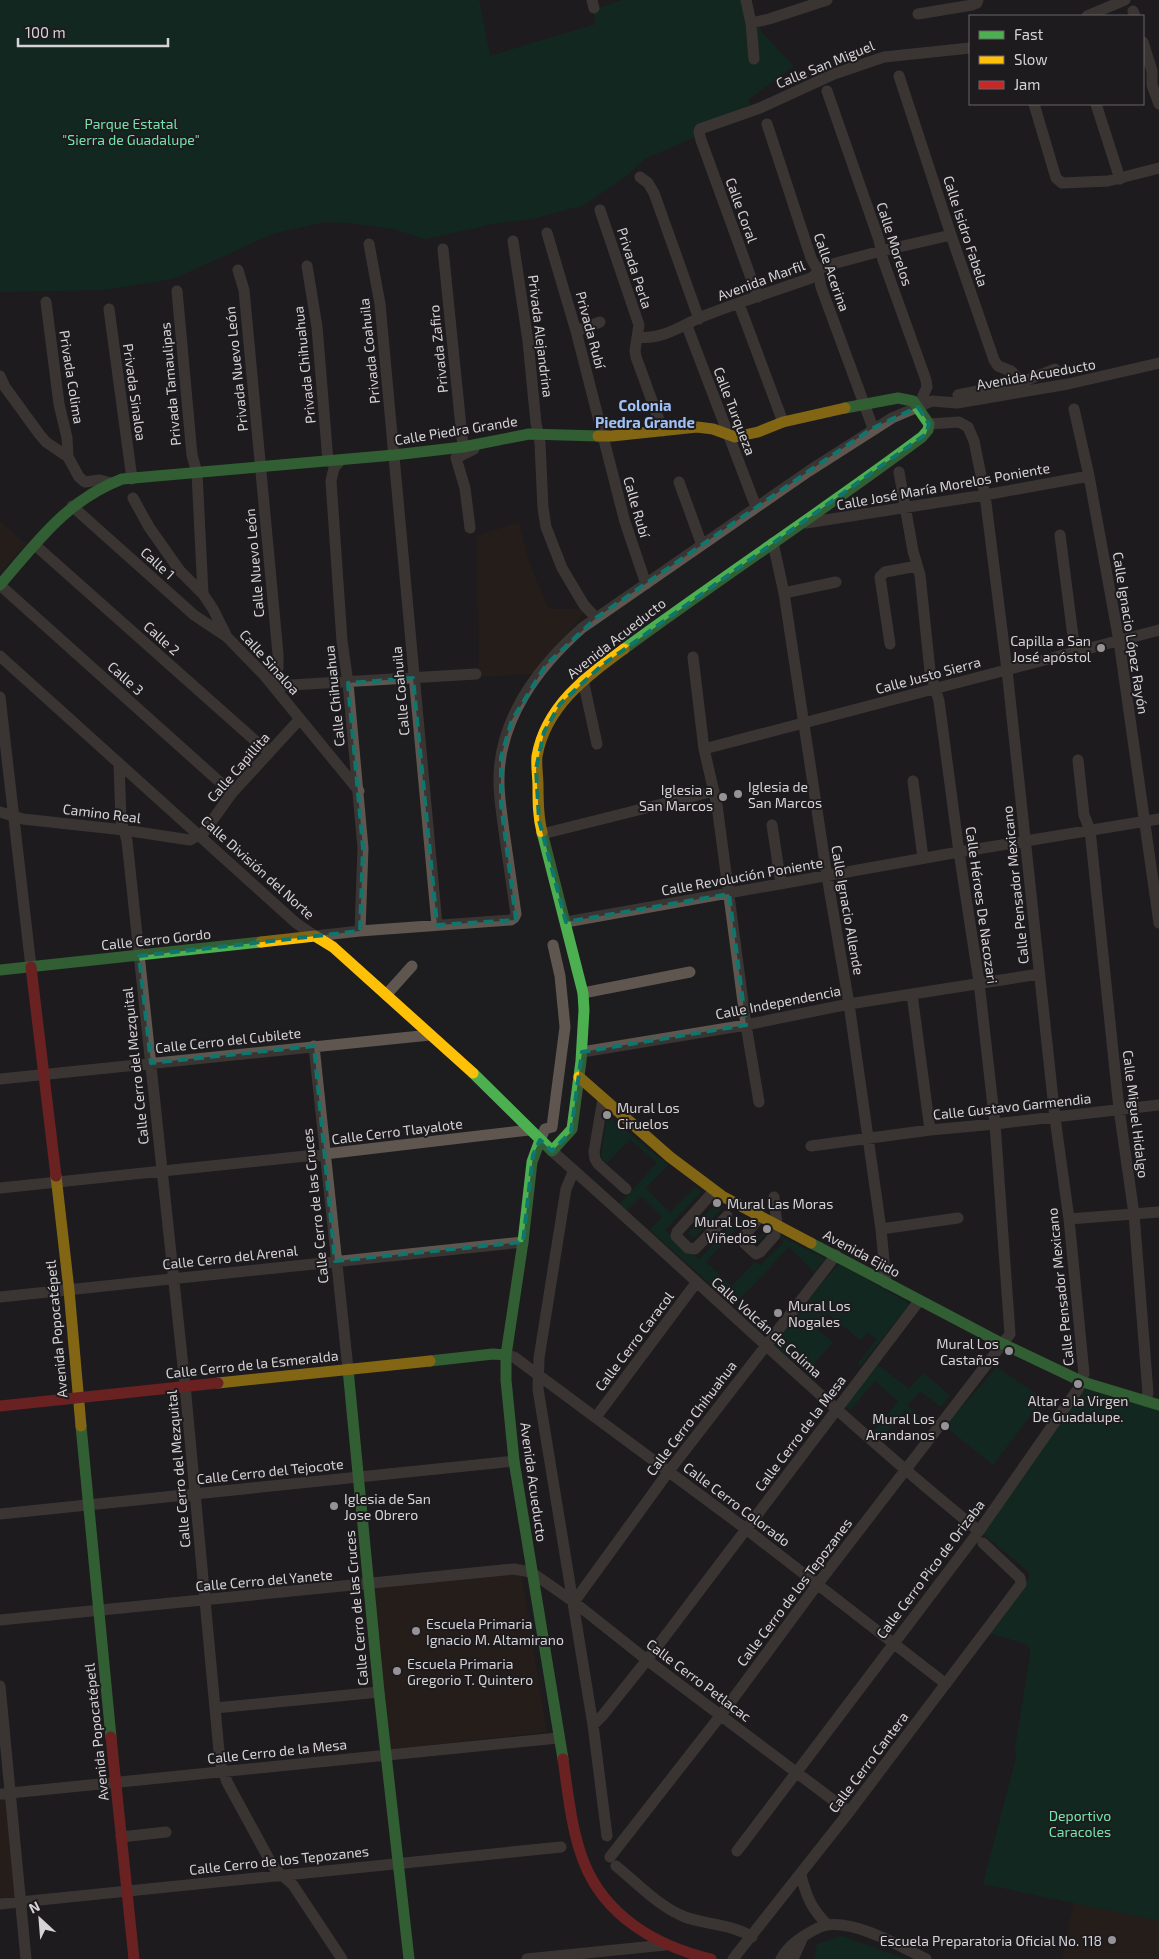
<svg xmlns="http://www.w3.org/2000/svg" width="1159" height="1959" font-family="'Exo 2',sans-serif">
	<rect width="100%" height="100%" fill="#1d1c1e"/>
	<path fill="#2d1f17" d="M0,521L26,544L0,573Z
		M519,522L530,565L549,609H587L535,674L479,677L477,536Z
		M521,1572L547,1732L386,1750L370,1588Z
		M0,1798H7L18,1897L0,1898Z
		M1074,1903L1159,1921V1959H1062Z"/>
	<path fill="#053723" d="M0,0H479L490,56L596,24L593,10L622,0H746L763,34L794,66L749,99L750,105L730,113L698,136L646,158L626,176L584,205L532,219L498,223L425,239L394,229L350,223L324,222L272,234L173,279L102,290L0,292Z
		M607,1115L668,1165L646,1188L670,1213L696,1187L701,1192L665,1230L699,1260L739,1216L744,1219L706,1262L732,1286L755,1262L761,1265L784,1242L781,1238L769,1231L755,1244L753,1243L767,1229L825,1259L814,1272L789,1247L734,1305L650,1230L662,1217L641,1196L623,1214L616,1208L657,1163L630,1139L607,1163L601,1158Z
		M717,1203L723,1207L694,1238L688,1233Z
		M839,1264L910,1304L860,1366L858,1363L877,1339L867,1332L861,1341L828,1313L816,1328L833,1342L807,1372L770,1343Z
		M877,1364L909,1389L923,1373L950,1395L941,1407L920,1391L907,1406L928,1422V1428L905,1410L881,1438L874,1431L898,1401L875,1381L850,1410L844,1405Z
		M997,1367L1043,1399L993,1465L945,1426Z
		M1088,1381L1159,1403V1921L983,1884L1016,1758L1015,1749L1031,1649L1026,1644L989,1633L1030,1576L1029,1572L981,1532Z
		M842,1936L905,1959H815L817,1944Z"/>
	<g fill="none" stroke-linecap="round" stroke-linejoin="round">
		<path stroke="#5e564f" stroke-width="11" d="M592,0L594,8
			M746,0L751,23L754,59
			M1133,11L1135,16
			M918,14L972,5L977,3L978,0
			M1087,16L1125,0
			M751,23L769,19L827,0
			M1143,42L1152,71V85L1159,104
			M899,76L951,235L994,360L998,366L1011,371L1022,382
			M827,91L879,240L883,260L926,380L927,387L918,407
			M1034,104L1056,178L1062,183L1108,181L1159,168
			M1096,104L1120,179
			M767,124L811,258L818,271L821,287L873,428
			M640,177L648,183L654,193L699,319
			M600,210L639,325L635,350L636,357L663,431
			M547,233L576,331L625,522L646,584
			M513,241L528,341L536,423L540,443L543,508L546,527L562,568L584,605L596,618
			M369,244L380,304L437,925
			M443,249L463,447
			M307,266L317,327L328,461
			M238,270L244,290L278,654V667L274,686L476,674
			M177,291L192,455L197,473L203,594
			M758,297L701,140L699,132L700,129L760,108L834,74L884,57L970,48
			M46,302L59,404L67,438L68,457
			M739,304L783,422
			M109,309L132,479
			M687,326L756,507
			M576,331L600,322
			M638,337C661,340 680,327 699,318C736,303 774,291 811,278C818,274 818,269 825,266L881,251L951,235
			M0,376L5,387L40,435L46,442L68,457L79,477L85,482L100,480L111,483
			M958,395L1022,382L1055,369
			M1074,409L1089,476L1119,641L1159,923
			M341,460L334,468L331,481L342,641L348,683L363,848L360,931
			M679,482L702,545
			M133,498L149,527L180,571L203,594L213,609L227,637L264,675L359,791
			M72,506L194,615L227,637
			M806,523L985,495L1089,476
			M470,528L465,488L456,458L474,449
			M1060,535L1075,652
			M773,543L784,593L827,876L849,1004L881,1229L886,1283
			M35,545L269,753
			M0,585L232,793
			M784,593L836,582
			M890,644L880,577L885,572L917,566
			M0,656L296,923L315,936L360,931L511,920L514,918L516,914C512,887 508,859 504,831C502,815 499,798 499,782C498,720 538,667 582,628L809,471L892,418L932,401L957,403L1068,384L1159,363
			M693,657L704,749L717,805L746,1025L759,1102
			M583,680L597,744
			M0,697L31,967
			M704,749L1159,630
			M1078,760L1084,815L1090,830L1119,1109L1134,1214L1148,1393L1145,1401
			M119,763L121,820L127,841L185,1385L220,1762L227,1782L270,1861L275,1869L293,1885L342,1959
			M913,781L923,858
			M0,812L23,819L124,830L190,840L204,832L232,793L299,720
			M772,825L781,884
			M542,834L714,791
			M566,922L959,852L1159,819
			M583,993L690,972
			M912,994L930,1130
			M386,995L412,966
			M314,1046L348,1369
			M582,1052L746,1025L849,1004L1039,974
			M0,1079L430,1035
			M603,1099L594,1152L595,1159L598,1164L626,1189
			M540,1140L545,1129L552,1127L565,1027L560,976L553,945
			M811,1146L930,1130L995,1124L1159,1105
			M552,1151C695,1277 831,1411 979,1531
			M574,1170L566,1189L539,1358L538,1389L593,1725L607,1836
			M0,1188L325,1154L529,1130
			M714,1191L677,1232L676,1236L688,1248L695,1249L727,1216
			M774,1197L777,1225
			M760,1216L743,1238L745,1244L756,1254L760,1252L775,1235
			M1069,1219L1159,1212
			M881,1229L958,1218
			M0,1297L523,1242
			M506,1355L514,1357L746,1529L946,1684
			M596,1417L696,1283
			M0,1514L514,1461
			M574,1602L669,1471L836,1255
			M0,1620L514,1569L531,1572L574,1602L647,1660L849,1812
			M0,1686L26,1959
			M215,1708L379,1692
			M593,1725L603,1715L647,1660L919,1301
			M0,1794L558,1738
			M121,1837L166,1832
			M737,1851L979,1531L1078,1389L1084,1374L1069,1219L1055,1118L1007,670L985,495L974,441L968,427L959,422L929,424
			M610,1857L721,1715L817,1585L1010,1334L995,1124L979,982L959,852L939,701L930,671L920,575L913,551L899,472
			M616,1866C637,1883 659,1907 685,1917C707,1925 732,1924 752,1937
			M801,1875C806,1896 812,1910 828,1925
			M0,1904L561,1847
			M527,1959L665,1945
			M733,1959L849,1812L1021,1584L1020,1578L983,1543
			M781,1959C786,1949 793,1943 802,1937C809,1933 816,1928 823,1926C852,1918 900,1946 926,1959
			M793,1959L802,1939"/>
		<path stroke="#4caf50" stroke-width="11" d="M0,585C37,542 67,500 122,479L394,455L463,447L529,434L598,436
			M624,649C722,577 824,510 922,437L928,430L929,424L913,401L898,398L845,408
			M0,970L261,942
			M473,1073L552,1151L572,1129L581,1061L584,1010L583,993L542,832
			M540,1140L532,1162L523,1242L506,1355V1380L514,1461L563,1759
			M811,1243L1003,1344L1083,1382L1159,1405
			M430,1361L493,1354L506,1355
			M348,1369L379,1692L409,1959
			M81,1426L111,1737"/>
		<path stroke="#ffc107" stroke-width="11" d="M598,436H612L697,427L713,429L735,437L758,432L783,422L845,408
			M542,832C538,817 538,802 538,786C538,777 536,765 537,756C546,706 586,677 624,649
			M261,942L315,936L333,947L473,1073
			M579,1077L670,1157L722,1196L811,1243
			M56,1176L69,1290L81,1426
			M218,1383L430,1361"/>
		<path stroke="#c62828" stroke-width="11" d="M31,967L56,1176
			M0,1406L218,1383
			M111,1737L134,1959
			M563,1759C568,1792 571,1828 583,1860C604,1916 656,1946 711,1959"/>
	</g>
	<path d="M0 0H1159V1959H0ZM918,407L929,424L926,434L601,666L560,704L544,732L536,769L539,820L566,922L729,894L746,1025L582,1052L571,1132L552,1151L540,1140L533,1155L523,1242L335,1261L314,1046L151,1063L139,956L360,931L363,848L348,683L413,678L437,925L516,920L501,804V757L512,720L546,665L596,618L809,471L873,428Z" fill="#1d1c1e" fill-opacity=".55" fill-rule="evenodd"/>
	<path fill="none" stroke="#0f766e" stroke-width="4" stroke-dasharray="10 6" stroke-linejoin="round" d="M918,407L929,424L926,434L601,666L560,704L544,732L536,769L539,820L566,922L729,894L746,1025L582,1052L571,1132L552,1151L540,1140L533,1155L523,1242L335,1261L314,1046L151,1063L139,956L360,931L363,848L348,683L413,678L437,925L516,920L501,804V757L512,720L546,665L596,618L809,471L873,428Z"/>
	<g fill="#959396" stroke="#1e1b1f" stroke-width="2">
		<circle cx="1101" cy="648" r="5"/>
		<circle cx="738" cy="794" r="5"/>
		<circle cx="723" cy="797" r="5"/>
		<circle cx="607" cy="1115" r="5"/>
		<circle cx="717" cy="1203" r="5"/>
		<circle cx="767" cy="1229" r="5"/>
		<circle cx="778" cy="1313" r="5"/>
		<circle cx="1009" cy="1351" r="5"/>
		<circle cx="1078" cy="1384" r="5"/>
		<circle cx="945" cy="1426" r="5"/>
		<circle cx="334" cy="1506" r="5"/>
		<circle cx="416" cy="1631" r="5"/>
		<circle cx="397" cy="1671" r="5"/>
		<circle cx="1112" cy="1940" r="5"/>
	</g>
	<g text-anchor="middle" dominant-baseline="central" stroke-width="4" stroke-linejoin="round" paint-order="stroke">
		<g font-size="14" fill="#d6d3d6" stroke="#1e1b1f">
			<text transform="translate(825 64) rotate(-22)">Calle San Miguel</text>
			<text transform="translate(742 210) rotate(70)">Calle Coral</text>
			<text transform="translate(966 231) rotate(72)">Calle Isidro Fabela</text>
			<text transform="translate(895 244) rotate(72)">Calle Morelos</text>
			<text transform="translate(635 268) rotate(72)">Privada Perla</text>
			<text transform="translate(832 272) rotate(71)">Calle Acerina</text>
			<text transform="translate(761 280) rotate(-20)">Avenida Marfil</text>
			<text transform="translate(591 330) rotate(75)">Privada Rubí</text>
			<text transform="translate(541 336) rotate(83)">Privada Alejandrina</text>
			<text transform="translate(438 349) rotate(-96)">Privada Zafiro</text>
			<text transform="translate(369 351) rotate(-96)">Privada Coahuila</text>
			<text transform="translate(304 365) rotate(-96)">Privada Chihuahua</text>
			<text transform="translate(236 369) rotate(-96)">Privada Nuevo León</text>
			<text transform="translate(1036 374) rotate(-10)">Avenida Acueducto</text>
			<text transform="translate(72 377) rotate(81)">Privada Colima</text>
			<text transform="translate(170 384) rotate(-95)">Privada Tamaulipas</text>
			<text transform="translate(135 392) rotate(82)">Privada Sinaloa</text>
			<text transform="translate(735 411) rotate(69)">Calle Turqueza</text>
			<text transform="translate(456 430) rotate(-9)">Calle Piedra Grande</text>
			<text transform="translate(943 486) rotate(-10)">Calle José María Morelos Poniente</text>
			<text transform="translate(637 507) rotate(74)">Calle Rubí</text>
			<text transform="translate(158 563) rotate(42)">Calle 1</text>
			<text transform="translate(254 563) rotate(-95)">Calle Nuevo León</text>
			<text transform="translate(1131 633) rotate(81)">Calle Ignacio López Rayón</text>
			<text transform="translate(162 638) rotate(42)">Calle 2</text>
			<text transform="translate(616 638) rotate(-38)">Avenida Acueducto</text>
			<text transform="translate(270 662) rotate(48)">Calle Sinaloa</text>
			<text transform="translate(928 675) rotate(-15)">Calle Justo Sierra</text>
			<text transform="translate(126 678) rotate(42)">Calle 3</text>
			<text transform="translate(400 691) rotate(-95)">Calle Coahuila</text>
			<text transform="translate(334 696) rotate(-96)">Calle Chihuahua</text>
			<text transform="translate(238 767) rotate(-49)">Calle Capillita</text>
			<text transform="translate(102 813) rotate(7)">Camino Real</text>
			<text transform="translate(258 867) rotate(42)">Calle División del Norte</text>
			<text transform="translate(742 876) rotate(-10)">Calle Revolución Poniente</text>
			<text transform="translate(1015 885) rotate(-96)">Calle Pensador Mexicano</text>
			<text transform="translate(982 905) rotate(82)">Calle Héroes De Nacozari</text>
			<text transform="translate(848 910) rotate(80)">Calle Ignacio Allende</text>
			<text transform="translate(156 939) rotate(-6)">Calle Cerro Gordo</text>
			<text transform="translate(778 1002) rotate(-11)">Calle Independencia</text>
			<text transform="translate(228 1040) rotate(-6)">Calle Cerro del Cubilete</text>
			<text transform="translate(135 1066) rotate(-96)">Calle Cerro del Mezquital</text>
			<text transform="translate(1012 1106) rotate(-6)">Calle Gustavo Garmendia</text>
			<text transform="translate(1136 1114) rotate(83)">Calle Miguel Hidalgo</text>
			<text transform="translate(397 1131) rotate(-7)">Calle Cerro Tlayalote</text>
			<text transform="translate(315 1206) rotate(-96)">Calle Cerro de las Cruces</text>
			<text transform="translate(862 1253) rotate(28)">Avenida Ejido</text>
			<text transform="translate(230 1257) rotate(-6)">Calle Cerro del Arenal</text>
			<text transform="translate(1060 1287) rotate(-96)">Calle Pensador Mexicano</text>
			<text transform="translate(767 1327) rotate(42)">Calle Volcán de Colima</text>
			<text transform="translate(56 1329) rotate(-95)">Avenida Popocatépetl</text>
			<text transform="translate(634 1341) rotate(-53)">Calle Cerro Caracol</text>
			<text transform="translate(252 1364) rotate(-6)">Calle Cerro de la Esmeralda</text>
			<text transform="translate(691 1418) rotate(-53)">Calle Cerro Chihuahua</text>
			<text transform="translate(800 1433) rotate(-53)">Calle Cerro de la Mesa</text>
			<text transform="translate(178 1469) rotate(-95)">Calle Cerro del Mezquital</text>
			<text transform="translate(270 1471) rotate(-6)">Calle Cerro del Tejocote</text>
			<text transform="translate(534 1482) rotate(82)">Avenida Acueducto</text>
			<text transform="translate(737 1504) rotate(37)">Calle Cerro Colorado</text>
			<text transform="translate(930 1569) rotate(-53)">Calle Cerro Pico de Orizaba</text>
			<text transform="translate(264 1580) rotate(-5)">Calle Cerro del Yanete</text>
			<text transform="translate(794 1592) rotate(-53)">Calle Cerro de los Tepozanes</text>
			<text transform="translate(356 1608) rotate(-95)">Calle Cerro de las Cruces</text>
			<text transform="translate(699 1680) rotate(37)">Calle Cerro Petlacac</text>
			<text transform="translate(96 1732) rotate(-96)">Avenida Popocatépetl</text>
			<text transform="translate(277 1751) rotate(-6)">Calle Cerro de la Mesa</text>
			<text transform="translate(868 1762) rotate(-53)">Calle Cerro Cantera</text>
			<text transform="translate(279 1860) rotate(-6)">Calle Cerro de los Tepozanes</text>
		</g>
		<g font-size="14" fill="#73e5ac" stroke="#1e1b1f">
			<text x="131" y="123">Parque Estatal<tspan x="131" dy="16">"Sierra de Guadalupe"</tspan></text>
			<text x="1080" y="1815">Deportivo<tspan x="1080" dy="16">Caracoles</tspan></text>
		</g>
		<g font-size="14" fill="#d6d3d6" stroke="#1e1b1f" text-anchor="start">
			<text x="1091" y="640" text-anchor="end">Capilla a San<tspan x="1091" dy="16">José apóstol</tspan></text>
			<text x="748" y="786">Iglesia de<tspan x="748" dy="16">San Marcos</tspan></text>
			<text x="713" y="789" text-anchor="end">Iglesia a<tspan x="713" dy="16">San Marcos</tspan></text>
			<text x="617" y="1107">Mural Los<tspan x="617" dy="16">Ciruelos</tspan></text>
			<text x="727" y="1203">Mural Las Moras</text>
			<text x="757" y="1221" text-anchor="end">Mural Los<tspan x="757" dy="16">Viñedos</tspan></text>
			<text x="788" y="1305">Mural Los<tspan x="788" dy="16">Nogales</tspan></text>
			<text x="999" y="1343" text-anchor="end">Mural Los<tspan x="999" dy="16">Castaños</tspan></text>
			<text x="1078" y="1400" text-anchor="middle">Altar a la Virgen<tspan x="1078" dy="16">De Guadalupe.</tspan></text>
			<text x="935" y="1418" text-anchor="end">Mural Los<tspan x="935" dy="16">Arandanos</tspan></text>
			<text x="344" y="1498">Iglesia de San<tspan x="344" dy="16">Jose Obrero</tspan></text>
			<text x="426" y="1623">Escuela Primaria<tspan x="426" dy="16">Ignacio M. Altamirano</tspan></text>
			<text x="407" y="1663">Escuela Primaria<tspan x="407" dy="16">Gregorio T. Quintero</tspan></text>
			<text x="1102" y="1940" text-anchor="end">Escuela Preparatoria Oficial No. 118</text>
		</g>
		<g font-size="15" font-weight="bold" fill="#9fc1f3" stroke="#1e1b1f">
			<text x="645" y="405">Colonia<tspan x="645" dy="17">Piedra Grande</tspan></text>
		</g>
	</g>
	<rect x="969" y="15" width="175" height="90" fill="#1e1b1f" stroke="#686568"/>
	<rect x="979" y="31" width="25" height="8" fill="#4caf50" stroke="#686568"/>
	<text x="1014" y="40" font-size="15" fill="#d6d3d6">Fast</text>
	<rect x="979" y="56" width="25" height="8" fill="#ffc107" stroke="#686568"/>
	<text x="1014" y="65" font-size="15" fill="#d6d3d6">Slow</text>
	<rect x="979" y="81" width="25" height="8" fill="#c62828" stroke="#686568"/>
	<text x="1014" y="90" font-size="15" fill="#d6d3d6">Jam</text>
	<g transform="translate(40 1919) rotate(334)" stroke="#1e1b1f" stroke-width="4" paint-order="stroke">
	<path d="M0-4L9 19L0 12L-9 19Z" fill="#d6d3d6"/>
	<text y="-8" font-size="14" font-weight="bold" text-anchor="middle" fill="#d6d3d6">N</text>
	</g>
	<path d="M18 38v8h150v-8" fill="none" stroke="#d6d3d6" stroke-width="2.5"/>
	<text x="25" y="38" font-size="15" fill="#d6d3d6" stroke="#1e1b1f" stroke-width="4" paint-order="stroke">100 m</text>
</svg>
